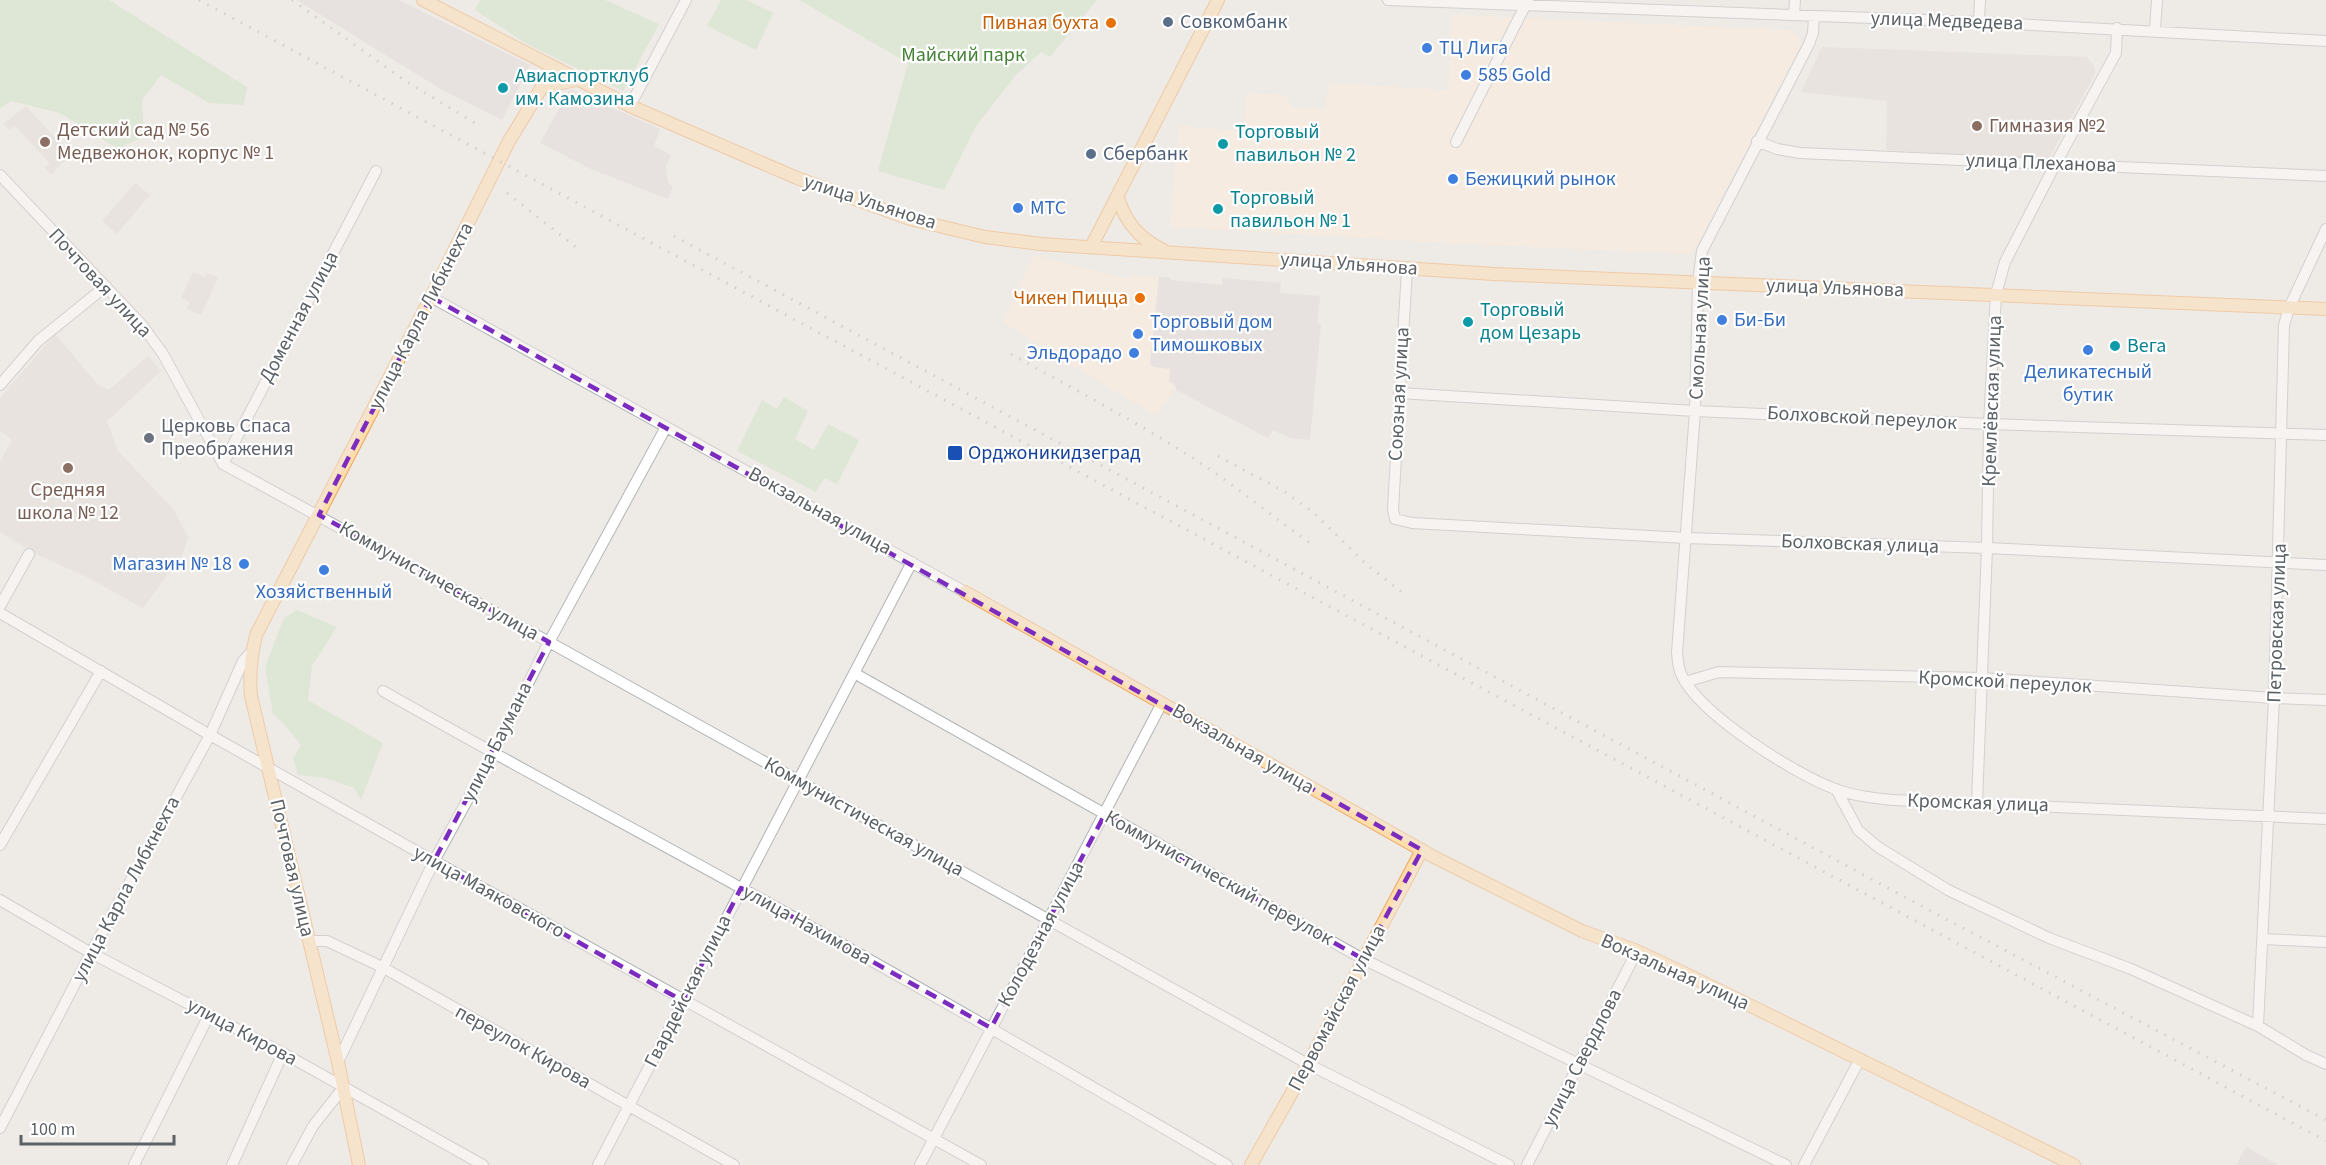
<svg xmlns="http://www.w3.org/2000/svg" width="2326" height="1165" font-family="'Source Sans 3',sans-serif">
	<rect width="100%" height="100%" fill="#eeeae5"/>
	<path fill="#fdeddb" d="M1452,15L1791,30L1798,35L1801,45L1692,254L1484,245L1170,227L1179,126L1244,131L1246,93L1285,95L1293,107L1325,109L1329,83L1448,90Z
		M1033,256L1129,279L1131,275L1159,277L1150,364L1154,367L1170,369L1176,386L1157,416L1050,352L1003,322Z"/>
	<path fill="#ddd9d7" d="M297,0H399L530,65L502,120L442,90Z
		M570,89L660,129L654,146L671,155L666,167L668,183L673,187L668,199L593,170L540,143Z
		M1159,277L1171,278V280L1222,285L1223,278L1281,283L1280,293L1320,296L1317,323L1321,324L1310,440L1290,438L1273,430L1268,438L1176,390V386L1169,381L1170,369L1154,367L1150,364Z
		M2246,1147L2278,1165H2236Z"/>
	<path fill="#e1dbd6" d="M1822,47L2087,57L2094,66L2095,74L2048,160L1886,150L1887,101L1801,92Z
		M26,106L70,154L51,175L45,168L50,163L15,126L9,130L3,124Z
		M135,183L150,195L117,234L102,221Z
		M193,272L205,277L207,273L218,278L201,315L187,309L190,302L181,298Z
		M55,334L98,385L109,390L148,356L161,371L107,421L118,451L174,510L188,537L183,553L143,608L89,578L36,554L0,532V461L12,440L0,431V398Z"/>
	<path fill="#cae5c2" d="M0,0H109L247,87L244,105L209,103L161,75L142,100L144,136L118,149L60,113L11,101L0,108Z
		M480,0H605L659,24L623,91L525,43L475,10Z
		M721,0H747L773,13L756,50L707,26Z
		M799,0H1097L1050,57L1041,52L1016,75L976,126L944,190L878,171L908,63Z
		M784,397L808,411L795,439L814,450L828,424L859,440L837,484L824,478L816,492L737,451L762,400L777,409Z
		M297,610L337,627L312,666L308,700L383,743L361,800L354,788L326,778L298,775L293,758L301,745L282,722L273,714L265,667L284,618Z"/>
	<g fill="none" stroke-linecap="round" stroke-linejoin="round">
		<defs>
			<path id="minor" d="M1388,0L1979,22L2326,41
				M1794,15L1795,0
				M1814,16L1813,33L1809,44L1702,251L1698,282L1695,411L1677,653C1678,661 1678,669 1682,676C1701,715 1793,773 1835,789C1854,796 1873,798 1893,800L2326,819
				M1979,22L1980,0
				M2155,30L2157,0
				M630,106L686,0
				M1757,141L1777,149L1800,153L2326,176
				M1456,142L1528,0
				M0,175L142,325L163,354L223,464
				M1407,269L1393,509L1395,519L1412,523L1686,538L1987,548L2326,565
				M431,297L965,592
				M0,385L38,341L106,286
				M1399,393L1695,411L1989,424L2326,435
				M223,464L549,642L1308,1064L1509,1165
				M223,464L376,171
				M0,606L29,554
				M0,613L210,735L434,861L981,1165
				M854,673L1363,959L1786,1165
				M1685,682L1719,672L1982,678L2274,698L2326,700
				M383,691C502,759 622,822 741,888C904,978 1066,1071 1227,1165
				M1836,789L1858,830L1878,847L1948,890L2049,938L2131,969L2258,1026L2306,1055L2326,1064
				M1977,802L1987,548L1989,424L1996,294L2005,262L2056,163L2116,53L2117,28
				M0,845L101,671
				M0,900L91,953L283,1053L483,1165
				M2264,939L2326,942
				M309,941H327L382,967L734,1165
				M2258,1026L2274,698L2284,325L2289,308L2326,229
				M338,1062L434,861L493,753L549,642L666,427
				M0,1128L91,953L210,735L243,661L252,651
				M134,1165L209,1015
				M232,1165L283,1053
				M292,1165L313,1126L343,1088
				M598,1165L912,562
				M920,1165L1162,703
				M1527,1165L1637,951
				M1804,1165L1860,1059"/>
			<path id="major" d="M423,0L630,106L797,178L910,219L985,237L1041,244L1494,274L2326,309
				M1118,198C1126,223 1139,238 1163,250
				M1091,247L1218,0
				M965,592L1434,857L1582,931L1637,951L1688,975L2074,1165
				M359,1165L338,1062L251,696C249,675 251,656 256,635L431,297L509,141L542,87L576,80
				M1251,1165L1308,1064L1422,850"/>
		</defs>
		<use href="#minor" stroke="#b0b4b7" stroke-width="12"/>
		<use href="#major" stroke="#eea55e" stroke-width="14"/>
		<use href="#minor" stroke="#fff" stroke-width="10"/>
		<use href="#major" stroke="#fdddab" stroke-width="12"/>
		<path stroke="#b1b2b3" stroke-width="3" stroke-dasharray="1.5 8" stroke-linecap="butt" d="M199,0L2326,1141
			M292,0L404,80L475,123
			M507,193L581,251
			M674,236L1929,910L2326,1120
			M1011,354C1075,390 1141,424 1202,464C1240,489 1275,519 1313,545
			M1218,456L1285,492L1312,511L1367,565L1407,596"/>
	</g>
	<path d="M0 0H2326V1165H0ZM431,297L1422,850L1363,959L1105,814L991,1028L741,888L683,1001L434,861L549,642L319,515Z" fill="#eeeae5" fill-opacity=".55" fill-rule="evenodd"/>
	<path fill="none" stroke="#7b2cbf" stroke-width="4.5" stroke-dasharray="12 8" stroke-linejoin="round" d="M431,297L1422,850L1363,959L1105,814L991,1028L741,888L683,1001L434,861L549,642L319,515Z"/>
	<g fill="#5c6f8a" stroke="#fff" stroke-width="2">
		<circle cx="1168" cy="22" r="6"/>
		<circle cx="1091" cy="154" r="6"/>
	</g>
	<g fill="#e8710a" stroke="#fff" stroke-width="2">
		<circle cx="1111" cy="23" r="6"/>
		<circle cx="1140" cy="298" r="6"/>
	</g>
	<g fill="#3f7fe0" stroke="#fff" stroke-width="2">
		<circle cx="1427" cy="48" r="6"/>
		<circle cx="1466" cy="75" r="6"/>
		<circle cx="1453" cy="179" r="6"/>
		<circle cx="1018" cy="208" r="6"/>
		<circle cx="1722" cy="320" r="6"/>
		<circle cx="1138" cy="334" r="6"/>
		<circle cx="2088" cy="350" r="6"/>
		<circle cx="1134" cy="353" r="6"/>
		<circle cx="244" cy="564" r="6"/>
		<circle cx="324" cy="570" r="6"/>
	</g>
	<g fill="#0f9aa8" stroke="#fff" stroke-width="2">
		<circle cx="503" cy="88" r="6"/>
		<circle cx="1223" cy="144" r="6"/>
		<circle cx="1218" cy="209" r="6"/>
		<circle cx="1468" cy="322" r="6"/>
		<circle cx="2115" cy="346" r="6"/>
	</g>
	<g fill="#8d6e63" stroke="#fff" stroke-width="2">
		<circle cx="1977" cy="126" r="6"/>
		<circle cx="45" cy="142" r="6"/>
		<circle cx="68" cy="468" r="6"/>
	</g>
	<circle fill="#6b7280" stroke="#fff" stroke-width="2" cx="149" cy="438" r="6"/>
	<rect fill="#1a4fb4" stroke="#fff" stroke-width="2" x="947" y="445" width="16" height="16" rx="3"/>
	<g text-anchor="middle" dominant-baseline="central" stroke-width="4.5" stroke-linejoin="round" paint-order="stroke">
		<g font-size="20" fill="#5c6265" stroke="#fff">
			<text transform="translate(1947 21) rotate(2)">улица Медведева</text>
			<text transform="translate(2041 163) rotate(2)">улица Плеханова</text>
			<text transform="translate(870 202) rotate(18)">улица Ульянова</text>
			<text transform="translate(1349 264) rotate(4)">улица Ульянова</text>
			<text transform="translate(100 283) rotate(47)">Почтовая улица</text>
			<text transform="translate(1835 288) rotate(2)">улица Ульянова</text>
			<text transform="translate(421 316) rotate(-63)">улица Карла Либкнехта</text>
			<text transform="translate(299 317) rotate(-62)">Доменная улица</text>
			<text transform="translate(1700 328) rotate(-87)">Смольная улица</text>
			<text transform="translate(1399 394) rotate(-87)">Союзная улица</text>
			<text transform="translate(1992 401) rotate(-88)">Кремлёвская улица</text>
			<text transform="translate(1862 418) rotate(3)">Болховской переулок</text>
			<text transform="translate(820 511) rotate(29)">Вокзальная улица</text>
			<text transform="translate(1860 544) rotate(2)">Болховская улица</text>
			<text transform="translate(439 581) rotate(29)">Коммунистическая улица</text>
			<text transform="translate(2277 623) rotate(-88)">Петровская улица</text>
			<text transform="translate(2005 682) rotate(3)">Кромской переулок</text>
			<text transform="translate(497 742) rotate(-63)">улица Баумана</text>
			<text transform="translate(1243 749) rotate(30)">Вокзальная улица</text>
			<text transform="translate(1978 803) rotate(2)">Кромская улица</text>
			<text transform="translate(864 817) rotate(29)">Коммунистическая улица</text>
			<text transform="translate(292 868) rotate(77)">Почтовая улица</text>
			<text transform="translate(1219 878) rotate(29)">Коммунистический переулок</text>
			<text transform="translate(126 889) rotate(-62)">улица Карла Либкнехта</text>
			<text transform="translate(489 892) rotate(29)">улица Маяковского</text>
			<text transform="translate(807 925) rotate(29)">улица Нахимова</text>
			<text transform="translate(1041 934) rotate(-62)">Колодезная улица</text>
			<text transform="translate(1675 972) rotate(24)">Вокзальная улица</text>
			<text transform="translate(688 991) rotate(-63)">Гвардейская улица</text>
			<text transform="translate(1337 1008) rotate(-62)">Первомайская улица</text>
			<text transform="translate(242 1032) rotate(28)">улица Кирова</text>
			<text transform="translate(523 1047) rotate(29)">переулок Кирова</text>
			<text transform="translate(1582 1058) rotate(-63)">улица Свердлова</text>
		</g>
		<g font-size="20" fill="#4e5e75" stroke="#fff" text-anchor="start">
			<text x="1180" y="22">Совкомбанк</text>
			<text x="1103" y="154">Сбербанк</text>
		</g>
		<g font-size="20" fill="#c56008" stroke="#fff" text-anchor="end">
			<text x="1099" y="23">Пивная бухта</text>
			<text x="1128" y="298">Чикен Пицца</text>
		</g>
		<g font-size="20" fill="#366cbe" stroke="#fff" text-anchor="start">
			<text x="1439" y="48">ТЦ Лига</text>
			<text x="1478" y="75">585 Gold</text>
			<text x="1465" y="179">Бежицкий рынок</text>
			<text x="1030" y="208">МТС</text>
			<text x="1734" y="320">Би-Би</text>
			<text x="1150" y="322">Торговый дом<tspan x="1150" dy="23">Тимошковых</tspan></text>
			<text x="1122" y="353" text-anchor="end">Эльдорадо</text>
			<text x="2088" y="372" text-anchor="middle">Деликатесный<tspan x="2088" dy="23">бутик</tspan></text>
			<text x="232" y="564" text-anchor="end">Магазин № 18</text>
			<text x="324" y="592" text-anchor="middle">Хозяйственный</text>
		</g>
		<g font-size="20" fill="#448236" stroke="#fff">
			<text x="963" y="55">Майский парк</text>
		</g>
		<g font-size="20" fill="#0d838f" stroke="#fff" text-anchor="start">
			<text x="515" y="76">Авиаспортклуб<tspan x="515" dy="23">им. Камозина</tspan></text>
			<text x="1235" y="132">Торговый<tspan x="1235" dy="23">павильон № 2</tspan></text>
			<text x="1230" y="198">Торговый<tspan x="1230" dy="23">павильон № 1</tspan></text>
			<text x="1480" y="310">Торговый<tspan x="1480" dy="23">дом Цезарь</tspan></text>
			<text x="2127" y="346">Вега</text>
		</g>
		<g font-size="20" fill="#785e54" stroke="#fff" text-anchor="start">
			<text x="1989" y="126">Гимназия №2</text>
			<text x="57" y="130">Детский сад № 56<tspan x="57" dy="23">Медвежонок, корпус № 1</tspan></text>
			<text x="68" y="490" text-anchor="middle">Средняя<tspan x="68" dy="23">школа № 12</tspan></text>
		</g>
		<g font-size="20" fill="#5b616d" stroke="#fff" text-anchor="start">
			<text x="161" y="426">Церковь Спаса<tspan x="161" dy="23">Преображения</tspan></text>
		</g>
		<g font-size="20" fill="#164399" stroke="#fff" text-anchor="start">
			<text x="968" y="453">Орджоникидзеград</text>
		</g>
	</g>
	<path d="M21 1135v9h153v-9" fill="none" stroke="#5c6265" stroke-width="3"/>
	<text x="30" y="1135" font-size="18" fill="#5c6265" stroke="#ffffff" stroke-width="4.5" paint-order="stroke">100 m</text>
</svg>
